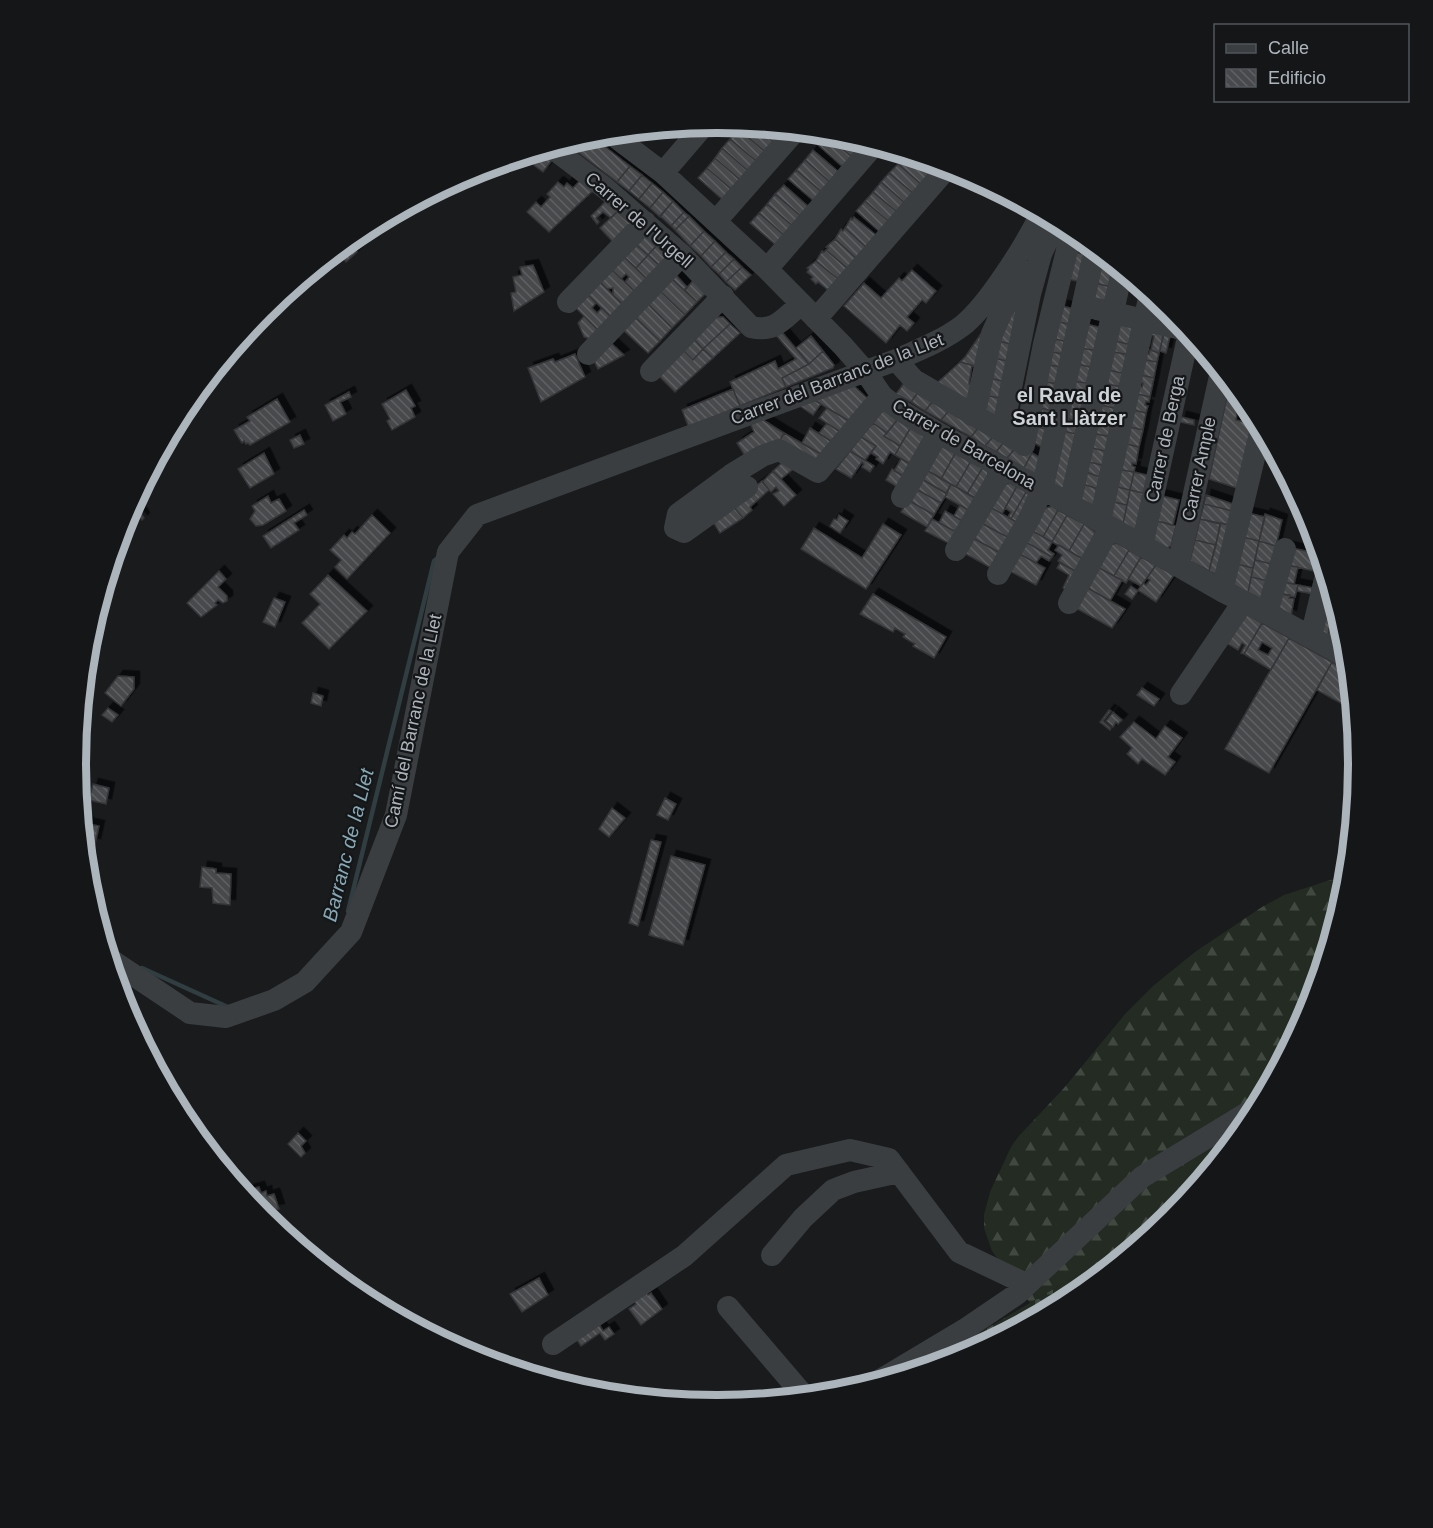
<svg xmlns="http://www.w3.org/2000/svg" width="1433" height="1528" font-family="Arial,sans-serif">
	<defs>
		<pattern id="forest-firs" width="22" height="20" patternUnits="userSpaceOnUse" patternTransform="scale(1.5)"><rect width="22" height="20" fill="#232b22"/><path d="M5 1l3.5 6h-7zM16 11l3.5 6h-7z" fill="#404840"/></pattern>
		<pattern id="cemetery-stones" width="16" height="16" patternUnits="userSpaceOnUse" patternTransform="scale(1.5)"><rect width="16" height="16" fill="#232b22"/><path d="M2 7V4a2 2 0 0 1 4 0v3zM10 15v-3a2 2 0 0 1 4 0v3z" fill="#404840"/></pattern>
		<pattern id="building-back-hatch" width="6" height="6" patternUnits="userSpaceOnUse" patternTransform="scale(1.5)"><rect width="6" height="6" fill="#47494c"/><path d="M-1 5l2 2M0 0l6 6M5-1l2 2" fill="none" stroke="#5f6164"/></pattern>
		<filter id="shadow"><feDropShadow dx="5.5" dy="-5.5" stdDeviation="0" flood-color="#0009"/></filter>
	</defs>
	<rect width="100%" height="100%" fill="#1a1b1d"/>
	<path fill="url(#forest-firs)" d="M1342,879L1347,880L1346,889L1309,1010L1250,1121L1170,1218L1160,1226L1030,1303L992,1251L984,1228V1215L990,1192L1011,1147L1018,1137L1064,1088L1126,1013L1153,986L1195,952L1262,907L1284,895L1330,880Z"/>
	<path fill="url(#cemetery-stones)" d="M1160,1226L1073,1298L962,1357L915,1371Z"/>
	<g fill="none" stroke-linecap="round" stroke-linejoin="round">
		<path stroke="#303d41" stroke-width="4.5" d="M348,911L434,561L439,557
			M142,968L230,1008"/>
	</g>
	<path fill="url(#building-back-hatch)" stroke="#343538" stroke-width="1.5" fill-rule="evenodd" filter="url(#shadow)" d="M743,125L754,126L773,142L765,152L739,129Z
		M754,126L776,128L781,133L773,142Z
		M739,129L765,152L756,161L730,139Z
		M828,133L846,136L861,149L853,158L826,135Z
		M590,135L630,166L617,182L566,143Z
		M826,135L853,158L844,168L818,145Z
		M730,139L756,161L748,171L722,148Z
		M548,148L552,160L543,172L522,156Z
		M722,148L748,171L740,180L715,158Z
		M813,150L840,173L831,183L805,160Z
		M906,154L930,174L921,184L898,164Z
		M715,158L740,180L732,190L707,168Z
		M805,160L831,183L823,193L796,170Z
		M898,164L921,184L913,193L889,173Z
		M630,166L642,175L629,191L617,182Z
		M707,168L732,190L723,200L698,178Z
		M796,170L823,193L815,202L788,179Z
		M889,173L913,193L905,203L881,182Z
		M586,174L599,185L549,232L527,212L536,202L541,207L550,197L547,194L558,182L564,187L567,183L573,188Z
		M642,175L652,183L639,199L629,191Z
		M881,182L905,203L897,212L873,192Z
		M652,183L663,192L650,208L639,199Z
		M784,185L810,208L802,217L775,194Z
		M663,192L673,201L660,217L650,208Z
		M873,192L897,212L889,222L865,201Z
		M775,194L802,217L794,227L767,204Z
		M609,198L621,208L611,218L603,212L596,218L599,222L597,224L591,216Z
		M673,201L684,212L671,226L660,216Z
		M865,201L889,222L880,232L856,211Z
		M767,204L794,227L785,236L759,213Z
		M621,208L631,224L613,242L600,228Z
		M684,212L689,216L675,230L671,226Z
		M759,213L785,236L777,246L750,223Z
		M689,216L704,231L690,246L675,230Z
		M854,217L876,235L866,247L845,228L851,218L852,220Z
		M845,228L866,247L856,258L835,239L841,229L843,231Z
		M704,231L715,241L701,256L690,246Z
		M649,232L660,242L648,255L634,243Z
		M835,239L856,258L847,268L826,250L828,248L826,247Z
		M715,241L726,252L711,267L701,256Z
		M660,242L670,257L661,267L648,255Z
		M634,243L648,255L636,268L622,255Z
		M351,244L357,252L346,262L340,254Z
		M826,250L847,268L838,279L816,261L822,251L824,252Z
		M726,252L734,259L719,274L711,267Z
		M1074,252L1091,256L1085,283L1068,279Z
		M1101,254L1116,266L1115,269L1099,266Z
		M622,255L648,280L636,293L625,282L629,277L626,274L621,279L610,268Z
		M648,255L661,267L648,280L636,268Z
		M734,259L742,267L726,282L719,274Z
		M816,261L838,279L828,290L818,282L816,284L811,279L813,277L807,272L809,269L807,268Z
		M533,265L544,292L514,311L511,293L516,292L513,277L522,275L520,267Z
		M1099,266L1115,269L1111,287L1095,283Z
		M742,267L751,275L735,290L726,282Z
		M610,268L636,293L624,305L613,295V288L607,289L598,280Z
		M912,270L936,291L926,303L922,300L907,317L914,323L907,331L900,325L886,343L844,306L864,283L881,298L899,278L902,281Z
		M1125,273L1143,288V290L1122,286Z
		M675,274L687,287L684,290L671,278Z
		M696,277L709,290L697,302L685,290Z
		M671,278L697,302L685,315L659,290Z
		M598,280L623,305L611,317L586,293Z
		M1095,283L1111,287L1107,305L1091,302Z
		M659,290L685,315L672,328L647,303Z
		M586,293L596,303L592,308L597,313L602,308L611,317L598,330L574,306Z
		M1020,296L1015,345L998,341Z
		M1153,297L1169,309L1166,319L1161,318L1162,311L1159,318L1149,315Z
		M647,303L672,328L660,341L634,316Z
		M1062,306L1079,310L1076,326L1059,322Z
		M584,316L598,330L590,339L584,337L578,323Z
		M634,316L660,341L648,353L622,329Z
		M714,317H723L730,324L703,349L693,338Z
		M1115,318L1136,323L1132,345L1111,340Z
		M1059,322L1076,326L1072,343L1055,339Z
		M730,324L740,333L713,358L703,349Z
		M1086,324L1103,328L1098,351L1081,348Z
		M987,325L981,368L960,362L965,357Z
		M1164,330L1171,332L1166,353L1160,351Z
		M1165,330L1159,353L1151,350L1154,336L1145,334Z
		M781,331L809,364L782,378L786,387L740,406L730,382L775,361L778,369L796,359L776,335Z
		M811,336L823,351L809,364L796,348Z
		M693,338L703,349L693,360L682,349Z
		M1055,339L1072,343L1069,355L1052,352Z
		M1111,340L1132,345L1129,355L1109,351Z
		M998,341L1015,345L1011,362L994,358Z
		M610,342L624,355L598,369L593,359Z
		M1081,348L1098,351L1094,368L1077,364Z
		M682,349L693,360L703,349L713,358L675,392L658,375Z
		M1150,350L1159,353L1157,362L1140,359L1141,352L1149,354Z
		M823,351L834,365L833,368L786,387L782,378L809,364Z
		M1109,351L1129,355L1125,374L1105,369Z
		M1052,352L1069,355L1067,368L1049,365Z
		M575,354L585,377L541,402L528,368L553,359L555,362Z
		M994,358L1011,362L1007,382L989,378Z
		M1140,359L1157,362L1154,378L1137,374Z
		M960,362L972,365L969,384L977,387L972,406L936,384Z
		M1077,364L1094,368L1091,384L1074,381Z
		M1049,365L1067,368L1063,385L1046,382Z
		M1105,369L1125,374L1122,387L1102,383Z
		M1137,374L1154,378L1150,397L1133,393L1134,385L1142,387L1143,383L1135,381Z
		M989,378L1007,382L1003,399L985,395Z
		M907,379L922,387L911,402L896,394Z
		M1074,381L1091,384L1087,404L1070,400Z
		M1046,382L1063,385L1060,397L1043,394Z
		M1102,383L1122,387L1119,402L1099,397Z
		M1230,383L1250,408L1257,421L1243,490L1209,479ZM1237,413L1245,415L1244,422L1236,420Z
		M852,384L869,400L851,422L812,399Z
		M922,387L937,396L925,411L911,402Z
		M733,389L740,406L689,428L682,410Z
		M406,390L415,406L411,408L415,417L392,430L387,421L390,419L382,404Z
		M349,392L351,397L340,402L346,414L333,421L325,405Z
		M1133,393L1150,397L1149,402L1146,401L1145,405L1148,406L1146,413L1130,409Z
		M1043,394L1060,397L1057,412L1040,408Z
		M985,395L1003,399L998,421L982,412Z
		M937,396L953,406L941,420L925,411Z
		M1099,397L1119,402L1118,409L1097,404Z
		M277,399L290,422L250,445L248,443L246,444L244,441L242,443L234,430L250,421L247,417Z
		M812,399L821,404L813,415L797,404Z
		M1070,400L1087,404L1082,426L1066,417Z
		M1097,404L1118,409L1115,424L1094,419Z
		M953,406L982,423L971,437L941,420Z
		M827,408L851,422L842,433L819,418Z
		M1040,408L1057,412L1053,430L1036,427Z
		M1129,409L1146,413L1143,430L1126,426Z
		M883,410L898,419L887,433L873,423Z
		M1066,417L1082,426L1080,435L1063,431Z
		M1181,417L1194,420V425L1180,422Z
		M760,418L784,433L778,444L747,459L737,443L754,432L750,423Z
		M898,419L911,427L900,446L884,436Z
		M1094,419L1115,424L1112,437L1091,433Z
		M827,423L842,433L834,443L819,433Z
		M873,423L887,433L884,436L900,446L895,455L890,452L883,464L876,459L878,457L871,453L876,446L861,437Z
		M982,423L997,432L985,446L971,437Z
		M1126,426L1143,430L1139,447L1122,443Z
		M911,427L923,433L925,442L912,465L895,455Z
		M1036,427L1053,430L1049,451L1033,442Z
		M810,428L834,443L824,456L802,443Z
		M1063,431L1080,435L1068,492L1052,483Z
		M997,432L1007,438L996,452L985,446Z
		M784,433L824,456L818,464L778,444Z
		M1091,433L1112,437L1109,452L1088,447Z
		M300,435L304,444L294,448L290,440Z
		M861,437L876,446L865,460L850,451Z
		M1007,438L1018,445L1007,458L996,452Z
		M1122,443L1139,447L1136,464L1132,463V466L1135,467L1134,472L1116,469Z
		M1018,445L1032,453L1024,468L1007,458Z
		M945,446L956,452L941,479L925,469L937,449Z
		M1088,447L1109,452L1106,466L1085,461Z
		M850,451L874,466L870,472L862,467L864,464L862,462L851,478L836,469Z
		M956,452L971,461L956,487L941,479Z
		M264,453L274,474L250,488L238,469Z
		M1032,453L1047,462L1044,479L1024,468Z
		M787,458L798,465L781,479L773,471Z
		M901,459L912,465L905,477L894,471Z
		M971,461L983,467L967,494L956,487Z
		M1085,461L1106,466L1103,478L1083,471Z
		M983,467L989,471L979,500L967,494Z
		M892,469L905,477L899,488L886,480Z
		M925,469L951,484L946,493L920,478Z
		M1116,469L1134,472L1130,490L1113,486Z
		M773,471L796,495L784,506L773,494L779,491L776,487L771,492L762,482Z
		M1083,471L1103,478L1101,490L1080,483Z
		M1134,472L1151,476L1147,494L1130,490Z
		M920,478L947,494L941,503L914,488Z
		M762,481L769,490L750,507L752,510L743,518L732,505Z
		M1011,483L1017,486L1002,514L990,507L1002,485Z
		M1080,483L1101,490L1097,509L1077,498Z
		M951,484L979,500L972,512L945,497Z
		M1017,486L1026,492L1011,519L1008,517L1011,512L1005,508Z
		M1113,486L1130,490L1127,505L1109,501Z
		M914,488L941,503L934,515L908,500Z
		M1130,490L1147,494L1139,533L1123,524Z
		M1026,492L1030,494L1020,524L1011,519Z
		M1158,495L1179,500L1173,525L1153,520Z
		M1206,495L1239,506L1237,512L1204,504Z
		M268,496L271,503L279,499L286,511L263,525L256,526L250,519L255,511L252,506Z
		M908,500L934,515L927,527L901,512Z
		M1109,501L1127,505L1123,524L1107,514Z
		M135,504L144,518L142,520L139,516L132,520L131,519L123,524L125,526L122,528L124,518L130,508Z
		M1204,504L1237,512L1234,526L1200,519Z
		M732,505L743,518L720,533L711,519Z
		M960,505L972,512L966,523L954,516Z
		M1052,506L1058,510L1043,537L1031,530L1043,509Z
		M990,507L1020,524L1011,539L981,523Z
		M304,510L307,515L294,523L299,530L271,548L263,536Z
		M1058,510L1067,515L1052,542L1043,537Z
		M945,511L966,523L960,534L939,523Z
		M1248,513L1265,517L1259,541L1243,537Z
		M1265,514L1282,520L1276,546L1259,541Z
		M372,515L390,533L347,579L335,567L341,560L330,550L344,535L347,538L352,532L355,534Z
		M839,515L848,521L840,533L830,526L834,519L837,520Z
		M1067,515L1084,524L1069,551L1052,542Z
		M932,519L960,534L954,546L925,531Z
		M1200,519L1220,524L1216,545L1195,540Z
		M1153,520L1176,526L1171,546L1167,548L1148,538Z
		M981,523L1011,539L1002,554L973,538Z
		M1221,523L1234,526L1222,578L1209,571Z
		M883,524L901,535L866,589L801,549L814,528L862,558Z
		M1084,524L1094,531L1097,540L1086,561L1069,551Z
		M1031,530L1052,542L1048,550L1054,554L1052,557L1024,541Z
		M1243,537L1259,541L1253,568L1236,564Z
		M973,538L1002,554L993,569L964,553Z
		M1195,540L1216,545L1209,571L1190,561Z
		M1024,541L1052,557L1049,561L1041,556L1036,563L1018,553Z
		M1259,541L1276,546L1272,564L1255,560Z
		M1117,543L1129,550L1114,576L1097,567L1109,545Z
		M1059,545L1086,561L1079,573L1058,561L1062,555L1055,550Z
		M1287,547L1320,554L1321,558L1318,572L1283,564Z
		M1129,550L1141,557L1126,583L1114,576Z
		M1018,553L1045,568L1036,585L1008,570Z
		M1141,557L1156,565L1141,586L1128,579Z
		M1255,560L1272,564L1268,581L1251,577Z
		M1060,563L1079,573L1067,590L1063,588L1069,575L1057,568Z
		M1236,564L1253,568L1248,593L1232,584Z
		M1283,564L1298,567L1294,584L1279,581Z
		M1156,565L1174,575L1156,602L1138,590L1143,583L1146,585L1150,580L1147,578Z
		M1097,567L1122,580L1110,601L1086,587Z
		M219,571L226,579L218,587L227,596V601L223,603L218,600L215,603L217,605L201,617L187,603Z
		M328,575L367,611L329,649L302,623L320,604L310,594Z
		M1251,577L1268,581L1263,601L1248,593Z
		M1279,581L1298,585L1295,597L1277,593Z
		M1298,585L1314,588L1313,594L1297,591Z
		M1131,586L1138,591L1132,599L1125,594Z
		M1086,587L1125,609L1112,628L1074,607Z
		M1277,593L1290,595L1289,598L1294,599L1291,616L1273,607Z
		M873,594L946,637L934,658L913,646L915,644L903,637L905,634L895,628L893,632L860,614Z
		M274,598L285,602L275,627L263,622Z
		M1320,611L1332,613L1328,636L1316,630Z
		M1243,612L1262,623L1244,654L1241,653L1245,645L1242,643L1238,650L1228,644Z
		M1332,613L1338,615L1344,632L1341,643L1328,636L1329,629L1334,630L1336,622L1331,621Z
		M1262,623L1289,638L1271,670L1244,654ZM1262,642L1272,648L1268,655L1258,650Z
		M1289,638L1332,662L1269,773L1225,749Z
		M1332,662L1349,672L1353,710L1317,690Z
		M118,676L134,677V689L121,706L105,693Z
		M1142,688L1159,699L1154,706L1137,695Z
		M313,693L323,696L321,706L311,703Z
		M108,708L118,715L112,722L102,715Z
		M1109,710L1111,711L1103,721L1111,728L1110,730L1100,722Z
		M1113,712L1122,720L1118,724L1116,722L1113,727L1106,721Z
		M1134,722L1156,739L1165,726L1182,738L1168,757L1175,762L1165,775L1142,759L1138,764L1127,754L1132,748L1120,737Z
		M93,784L109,788L106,804L89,800Z
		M665,798L676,804L668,820L657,815Z
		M612,808L625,818L609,837L599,829Z
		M81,821H86L89,824L99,826L95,844L83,841Z
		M651,840L661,842L638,926L629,923Z
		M671,856L705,865L683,945L649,935Z
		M202,867L216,869V873L231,874L230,905L213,903L212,888L200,887Z
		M298,1133L306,1141L301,1146L305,1153L301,1157L288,1144Z
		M259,1187L261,1193L266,1191L267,1196L274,1194L279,1209L259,1213L251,1203L248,1190Z
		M539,1278L548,1295L522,1312L510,1294Z
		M644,1288L648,1295L651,1293L662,1309L641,1325L629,1309L636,1304L631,1297Z
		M597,1321L603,1331L609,1327L614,1334L605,1340L600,1333L581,1346L575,1337Z"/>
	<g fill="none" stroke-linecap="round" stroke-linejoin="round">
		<path stroke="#3b3e41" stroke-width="22" d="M610,133L663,173L767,269L843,346L865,371L882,396L903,412L938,433L1070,504L1222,591L1267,613L1347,657
			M551,147L605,188L682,255L751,327C775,333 784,318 801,304
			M663,173L705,124
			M716,221L796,130
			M767,269L874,145
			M568,302L645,222
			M1097,309L1186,330
			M816,319L948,167
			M588,354L682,255
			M896,360L914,380L1015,439
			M651,371L723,296
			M972,415L976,407L992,334L1002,311L1031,271
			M1002,432L1030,294L1041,254L1056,222
			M1024,445L1044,344L1072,230
			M747,487L684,532L675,528L678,514L731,475L762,456L779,450L818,472L882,396
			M902,497L938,433
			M1070,504L1122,271
			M1100,521L1150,294
			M1142,546L1189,333
			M956,550L1003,469
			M1178,566L1221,372
			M998,574L1030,517L1042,490L1095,249
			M1222,591L1261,429
			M1069,603L1110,527
			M1267,613L1285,549
			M1311,637L1326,575
			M1181,694L1244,601
			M108,958L190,1013L226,1017L274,1000L305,982L351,932L396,815L448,552L477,515L896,360C918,350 942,341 962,326C988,306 1026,244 1041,214
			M772,1255L803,1218L833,1190L854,1182L899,1172
			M728,1307L805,1397
			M553,1344L684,1256L786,1165L850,1150L889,1159L959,1252L1026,1284
			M877,1382L964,1330L1017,1294L1142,1177L1257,1107"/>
	</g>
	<g text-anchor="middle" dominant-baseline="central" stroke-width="4.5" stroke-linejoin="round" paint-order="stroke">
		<g font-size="18" fill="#adb5bc" stroke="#151618">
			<text transform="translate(639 220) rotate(41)">Carrer de l'Urgell</text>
			<text transform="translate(837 379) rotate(-21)">Carrer del Barranc de la Llet</text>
			<text transform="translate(1165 439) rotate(-78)">Carrer de Berga</text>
			<text transform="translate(964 444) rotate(30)">Carrer de Barcelona</text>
			<text transform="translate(1199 469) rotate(-78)">Carrer Ample</text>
			<text transform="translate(413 721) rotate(-78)">Camí del Barranc de la Llet</text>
		</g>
		<g font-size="20" font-weight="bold" fill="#ced3d8" stroke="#151618">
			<text x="1069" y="395">el Raval de<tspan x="1069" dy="23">Sant Llàtzer</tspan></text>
		</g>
		<g font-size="20" font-style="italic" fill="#86a9b5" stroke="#151618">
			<text transform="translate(348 845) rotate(-76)">Barranc de la Llet</text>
		</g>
	</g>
	<path d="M0 0H1433V1528H0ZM86 764a631 631 0 1 1 1262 0a631 631 0 1 1-1262 0Z" fill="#151618" fill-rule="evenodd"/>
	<path fill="none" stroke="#adb5bc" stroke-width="8" d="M86 764a631 631 0 1 1 1262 0a631 631 0 1 1-1262 0Z"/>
	<rect x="1214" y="24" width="195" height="78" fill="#151618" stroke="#52565a" stroke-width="1.5"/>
	<rect x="1226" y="44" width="30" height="9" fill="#3b3e41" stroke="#52565a" stroke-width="1.5"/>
	<text x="1268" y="54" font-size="18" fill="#adb5bc">Calle</text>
	<rect x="1226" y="69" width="30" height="18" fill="url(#building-back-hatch)" stroke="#52565a" stroke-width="1.5"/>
	<text x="1268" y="84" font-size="18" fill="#adb5bc">Edificio</text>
</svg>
